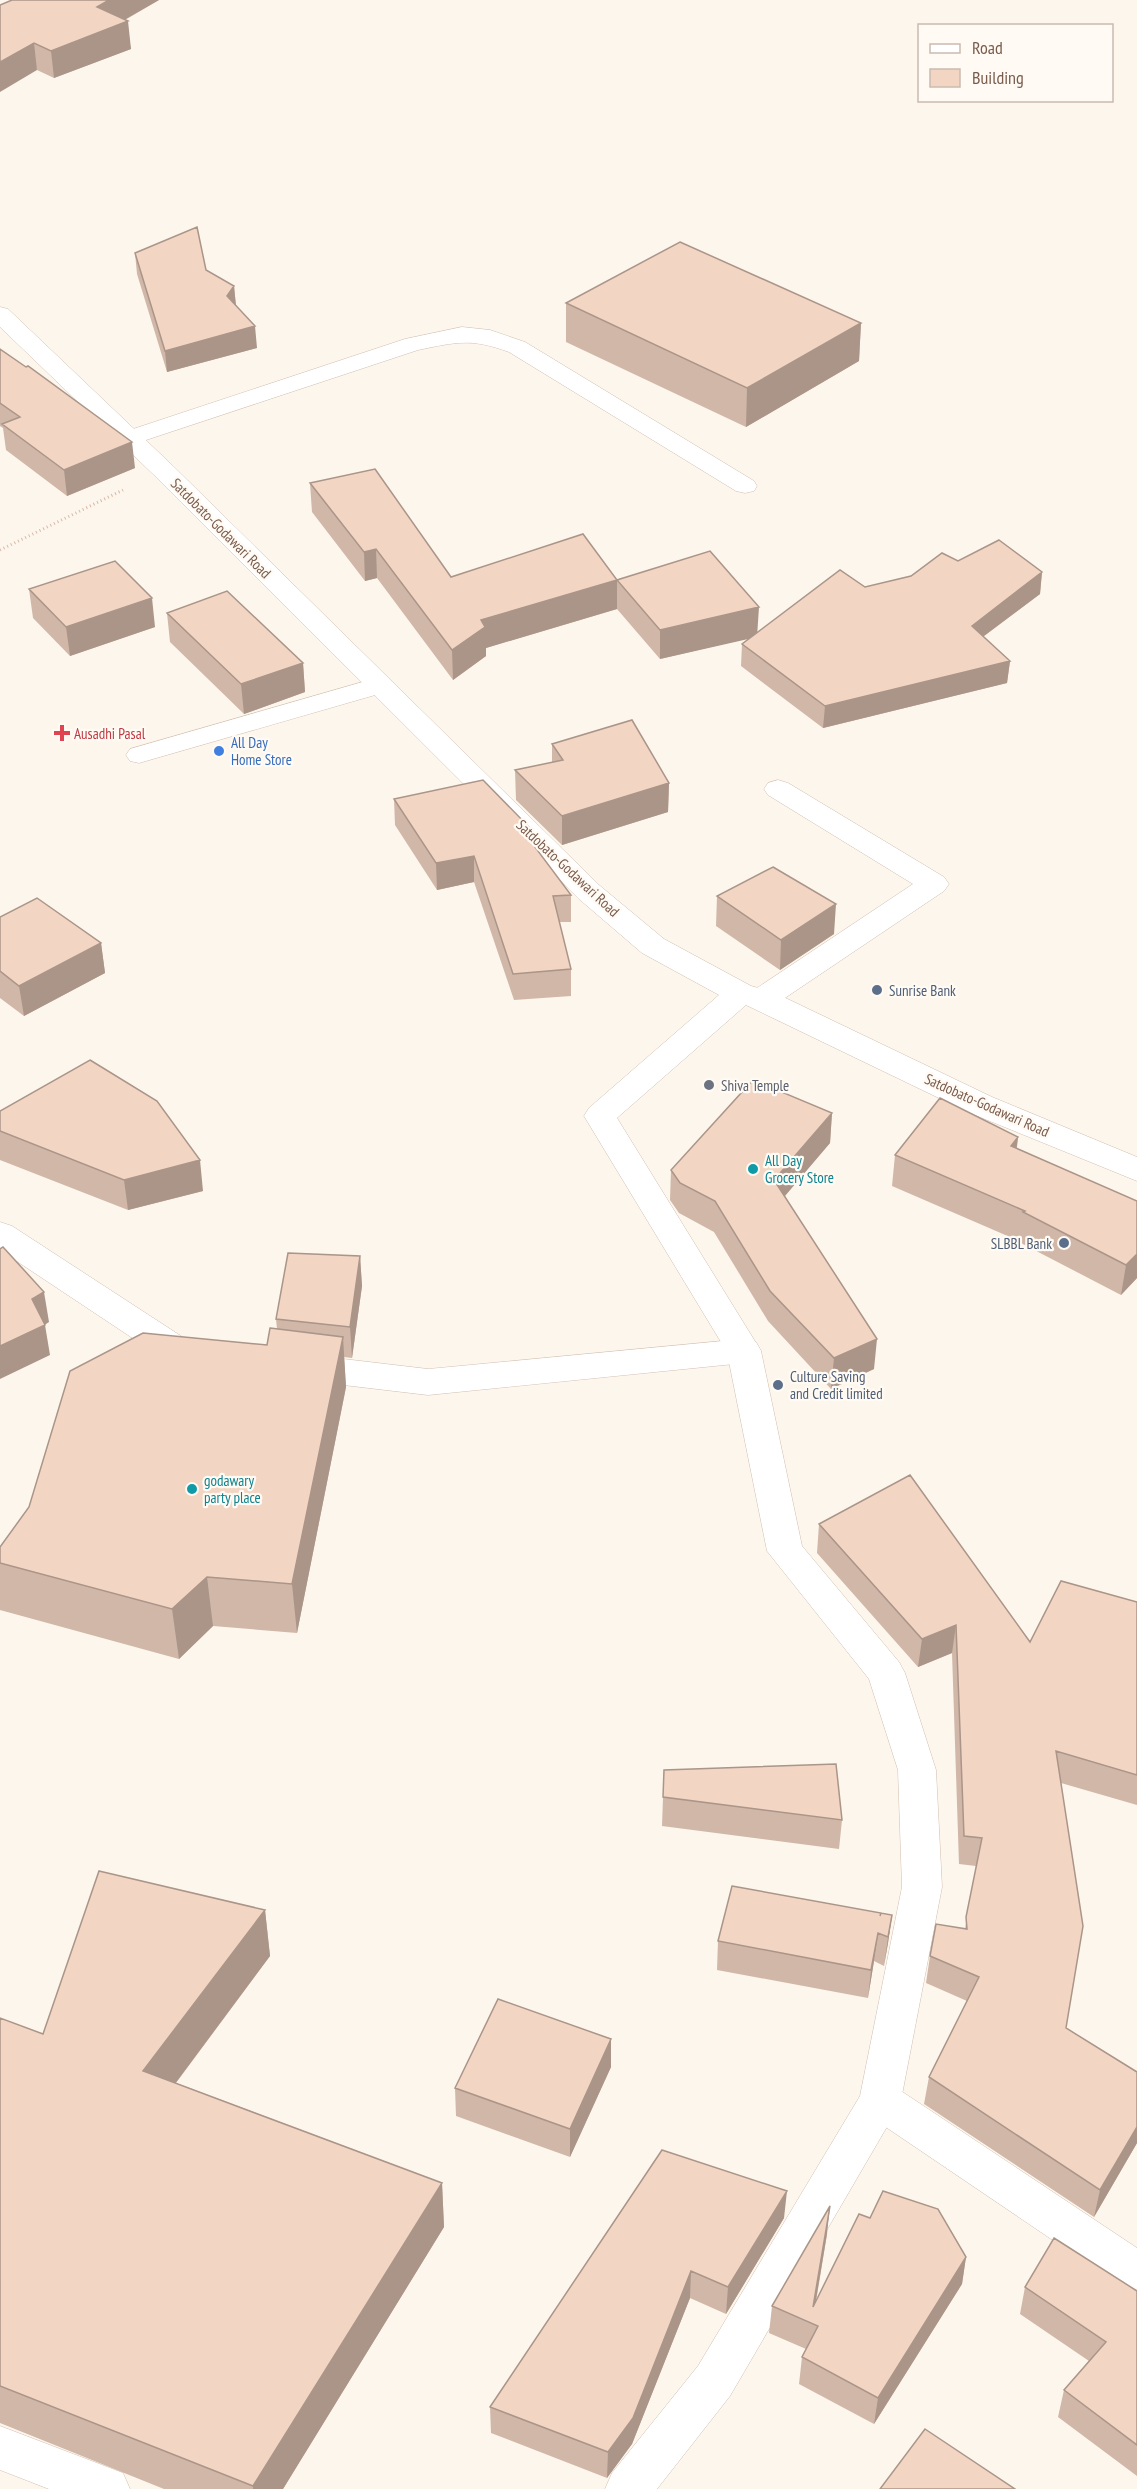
<svg xmlns="http://www.w3.org/2000/svg" width="1137" height="2489" font-family="'PT Sans Narrow',sans-serif">
	<rect width="100%" height="100%" fill="#fdf6ec"/>
	<g fill="none" stroke-linecap="round" stroke-linejoin="round">
		<defs>
			<path id="service" d="M462,327L490,330L525,342L754,481L757,486L754,491L745,493L736,491L509,352C471,338 457,342 418,350L137,443H121L117,438L121,433L405,339Z
				M380,677L389,679L393,685L389,691L139,763L130,761L126,755L130,749Z"/>
			<path id="minor" d="M778,780L788,783L944,877L949,884L944,891L773,1006L762,1009L751,1006L747,999L751,992L913,884L768,795L764,789L768,783Z
				M0,1222L12,1226L187,1340L202,1344L207,1353L202,1362L190,1365L167,1361L0,1250Z
				M744,1339L756,1342L761,1351L756,1360L744,1363L428,1395L301,1380L289,1376L284,1367L289,1358L301,1354L428,1369Z
				M880,2081L895,2087L1137,2248V2293L1122,2287L865,2113L859,2100L865,2087Z
				M0,2426L123,2473L130,2489H49L0,2470Z"/>
			<path id="tertiary" d="M0,307L8,309L172,465L599,885L664,939L751,986L773,992L992,1097L1137,1157V1181L970,1113L746,1005L617,1118L761,1351L802,1546L899,1662L905,1673L936,1770L942,1887L901,2100L895,2113L730,2396L657,2489H605L612,2473L698,2366L860,2096L902,1887L898,1770L869,1679L767,1551L727,1352L584,1116L589,1108L719,995L642,953L579,899L154,475L0,327Z"/>
		</defs>
		<use href="#service" stroke="#d1beb0" stroke-width="1"/>
		<use href="#minor" stroke="#d1beb0" stroke-width="1"/>
		<use href="#tertiary" stroke="#d1beb0" stroke-width="1"/>
		<path stroke="#d9b8a5" stroke-width="3" stroke-dasharray="1 3" stroke-linecap="butt" d="M0,550L123,490"/>
		<use href="#service" fill="#fff" fill-rule="evenodd"/>
		<use href="#minor" fill="#fff" fill-rule="evenodd"/>
		<use href="#tertiary" fill="#fff" fill-rule="evenodd"/>
	</g>
	<path fill="#d1b7a8" d="M12,0H159L125,20L131,49L54,78L37,70Z
		M135,253L206,270L234,286L236,305L257,348L167,372L137,274Z
		M566,303L861,323L859,361L746,427L566,342Z
		M0,349L135,468L67,496L6,450L3,428L0,426Z
		M310,483L451,577L617,580L757,632L865,587L911,576L958,561L1042,572L1040,594L983,637L1010,661L1007,683L823,728L741,666L742,644L749,638L660,659L617,609L486,648V656L453,680L377,578L365,581L312,512Z
		M29,589L155,627L70,656L33,618Z
		M167,613L303,663L305,692L244,714L170,642Z
		M552,744L669,783L668,812L562,845L516,800L515,770L552,763Z
		M394,799L531,842L571,895V922H559L571,969V996L514,1000L474,882L437,890L395,825Z
		M717,896L834,934L780,970L716,926Z
		M0,917L101,943L105,973L24,1016L0,998Z
		M0,1111L203,1191L128,1210L0,1160Z
		M832,1113L830,1143L785,1196L874,1369L831,1389L768,1321L714,1232L679,1213L670,1200L671,1170Z
		M1018,1137L1017,1148L1137,1202V1278L1121,1295L1019,1242V1241L892,1186L895,1155Z
		M360,1256L362,1286L352,1358L344,1357L346,1387L297,1633L213,1626L179,1659L0,1610V1547L267,1345L277,1329L276,1319Z
		M819,1524L1030,1642L1137,1602V1805L1061,1783L1066,2028L1137,2072V2143L1094,2217L924,2104L929,2077L967,2001L926,1983L930,1956L965,1929L976,1866L959,1864L952,1653L918,1667L817,1553Z
		M664,1770L842,1820L839,1849L662,1826Z
		M265,1910L270,1956L176,2083L442,2183L444,2227L283,2489H164L0,2423V2018L43,2034Z
		M892,1915L888,1943L884,1966L874,1961L868,1998L717,1970L718,1941Z
		M611,2039V2067L570,2157L456,2116L455,2088Z
		M662,2150L784,2218L726,2314L690,2298L632,2444L607,2478L491,2433L490,2407Z
		M870,2218L966,2257L962,2284L874,2424L799,2384L802,2357L806,2349L769,2333L772,2306L827,2234L816,2302Z
		M1025,2287L1137,2291V2476L1058,2417L1064,2390L1089,2361L1020,2314Z"/>
	<path fill="#aa9588" d="M109,0H159L110,28L128,21L131,49L54,78L51,51L97,7Z
		M34,43L37,70L0,92V62Z
		M234,286L236,307L227,296Z
		M861,323L859,361L746,427L747,388Z
		M255,326L257,348L167,372L165,351Z
		M132,442L135,468L67,496L64,470Z
		M376,549L377,578L365,581L364,552Z
		M1042,572L1040,594L969,647L972,626Z
		M617,580V609L486,648V656L453,680L452,650L481,620Z
		M152,598L155,627L70,656L66,627Z
		M759,607L757,637L660,659V630Z
		M1010,661L1007,683L823,728L825,706Z
		M303,663L305,692L244,714L241,684Z
		M669,783L668,812L562,845V816Z
		M531,829L532,855L523,831Z
		M474,856V882L437,890L436,863Z
		M836,904L834,934L780,970L781,940Z
		M101,943L105,973L24,1016L19,986Z
		M832,1113L830,1143L772,1211L774,1180Z
		M1018,1137L1014,1167L1011,1146Z
		M200,1160L203,1191L128,1210L124,1180Z
		M1137,1254V1278L1121,1295L1126,1265Z
		M360,1256L362,1286L352,1358L350,1327Z
		M44,1292L49,1322L43,1326L45,1325L50,1355L0,1379V1346L32,1299Z
		M343,1337L346,1387L297,1633L292,1584Z
		M877,1339L874,1369L831,1389L834,1358Z
		M207,1577L213,1626L179,1659L172,1609Z
		M956,1625L952,1653L918,1667L922,1639Z
		M265,1910L270,1956L151,2116L143,2071Z
		M892,1915L888,1943L884,1966L888,1937Z
		M878,1933L874,1961L868,1998L871,1970Z
		M611,2039V2067L570,2157V2129Z
		M1137,2127V2143L1094,2217L1100,2190Z
		M442,2183L444,2227L283,2489H253V2486Z
		M787,2191L784,2218L726,2314L728,2287Z
		M830,2206L827,2234L812,2323L813,2307Z
		M966,2257L962,2284L874,2424L878,2398Z
		M691,2271L690,2298L632,2444L607,2478L608,2452Z"/>
	<path fill="#f3d5c3" stroke="#aa9588" stroke-width="1.5" d="M12,0H109L97,7L128,21L51,51L34,43L0,62V5Z
		M197,227L206,270L234,286L227,296L255,326L165,351L135,253Z
		M680,242L861,323L747,388L566,303Z
		M0,349L26,367L28,366L132,442L64,470L2,424L20,417L0,403Z
		M375,469L451,577L583,534L617,580L481,620L485,627L452,650L376,549L364,552L310,483Z
		M999,540L1042,572L972,626L1010,661L825,706L742,644L840,570L865,587L911,576L942,553L958,561Z
		M710,551L759,607L660,630L617,580Z
		M115,561L152,598L66,627L29,589Z
		M227,591L303,663L241,684L167,613Z
		M632,720L669,783L562,816L515,770L563,760L552,744Z
		M483,780L531,829L523,831L571,895L553,896L571,969L513,974L474,856L436,863L394,799Z
		M773,867L836,904L781,940L717,896Z
		M37,898L101,943L19,986L0,971V917Z
		M90,1060L157,1101L200,1160L124,1180L0,1131V1111Z
		M753,1080L832,1113L774,1180L877,1339L834,1358L770,1291L715,1201L680,1183L671,1170Z
		M940,1098L1018,1137L1011,1146L1137,1201V1254L1126,1265L1023,1212L1025,1211L895,1155Z
		M3,1247L44,1292L32,1299L45,1325L0,1346V1249Z
		M288,1253L360,1256L350,1327L276,1319Z
		M270,1328L343,1337L292,1584L207,1577L172,1609L0,1563V1547L29,1507L70,1371L143,1333L267,1345Z
		M910,1475L1030,1642L1061,1581L1137,1602V1775L1056,1751L1083,1926L1066,2028L1137,2072V2127L1100,2190L929,2077L979,1977L930,1956L936,1924L967,1929L966,1917L982,1838L964,1836L956,1625L922,1639L819,1524Z
		M836,1764L842,1820L663,1797L664,1770Z
		M99,1871L265,1910L143,2071L442,2183L253,2486L0,2386V2018L43,2034Z
		M732,1886L881,1913L880,1916L881,1913L892,1915L888,1937L878,1933L871,1970L718,1941Z
		M498,1999L611,2039L570,2129L455,2088Z
		M662,2150L787,2191L728,2287L691,2271L633,2418L608,2452L490,2407Z
		M883,2191L938,2209L966,2257L878,2398L802,2357L818,2326L772,2306L830,2206L813,2307L859,2214L870,2218Z
		M1054,2238L1137,2291V2445L1064,2390L1106,2342L1025,2287Z
		M925,2429L1015,2489H880Z"/>
	<path fill="#e0444e" stroke="#fffaf3" stroke-width="2" d="M59 724h6v6h6v6h-6v6h-6v-6h-6v-6h6z"/>
	<circle fill="#3f7fe0" stroke="#fffaf3" stroke-width="2" cx="219" cy="751" r="6"/>
	<g fill="#5c6f8a" stroke="#fffaf3" stroke-width="2">
		<circle cx="877" cy="990" r="6"/>
		<circle cx="1064" cy="1243" r="6"/>
		<circle cx="778" cy="1385" r="6"/>
	</g>
	<circle fill="#6b7280" stroke="#fffaf3" stroke-width="2" cx="709" cy="1085" r="6"/>
	<g fill="#0f9aa8" stroke="#fffaf3" stroke-width="2">
		<circle cx="753" cy="1169" r="6"/>
		<circle cx="192" cy="1489" r="6"/>
	</g>
	<g text-anchor="middle" dominant-baseline="central" stroke-width="4.5" stroke-linejoin="round" paint-order="stroke">
		<g font-size="15" fill="#7a5c4d" stroke="#fffaf3">
			<text transform="translate(221 528) rotate(45)">Satdobato-Godawari Road</text>
			<text transform="translate(568 868) rotate(43)">Satdobato-Godawari Road</text>
			<text transform="translate(987 1105) rotate(24)">Satdobato-Godawari Road</text>
		</g>
		<g font-size="15" fill="#be3a42" stroke="#fffaf3" text-anchor="start">
			<text x="74" y="733">Ausadhi Pasal</text>
		</g>
		<g font-size="15" fill="#366cbe" stroke="#fffaf3" text-anchor="start">
			<text x="231" y="742">All Day<tspan x="231" dy="17">Home Store</tspan></text>
		</g>
		<g font-size="15" fill="#4e5e75" stroke="#fffaf3" text-anchor="start">
			<text x="889" y="990">Sunrise Bank</text>
			<text x="1052" y="1243" text-anchor="end">SLBBL Bank</text>
			<text x="790" y="1376">Culture Saving<tspan x="790" dy="17">and Credit limited</tspan></text>
		</g>
		<g font-size="15" fill="#5b616d" stroke="#fffaf3" text-anchor="start">
			<text x="721" y="1085">Shiva Temple</text>
		</g>
		<g font-size="15" fill="#0d838f" stroke="#fffaf3" text-anchor="start">
			<text x="765" y="1160">All Day<tspan x="765" dy="17">Grocery Store</tspan></text>
			<text x="204" y="1480">godawary<tspan x="204" dy="17">party place</tspan></text>
		</g>
	</g>
	<rect x="918" y="24" width="195" height="78" fill="#fffaf3" stroke="#cabbb1" stroke-width="1.5"/>
	<rect x="930" y="44" width="30" height="9" fill="#ffffff" stroke="#cabbb1" stroke-width="1.5"/>
	<text x="972" y="54" font-size="18" fill="#7a5c4d">Road</text>
	<rect x="930" y="69" width="30" height="18" fill="#f3d5c3" stroke="#cabbb1" stroke-width="1.5"/>
	<text x="972" y="84" font-size="18" fill="#7a5c4d">Building</text>
</svg>
